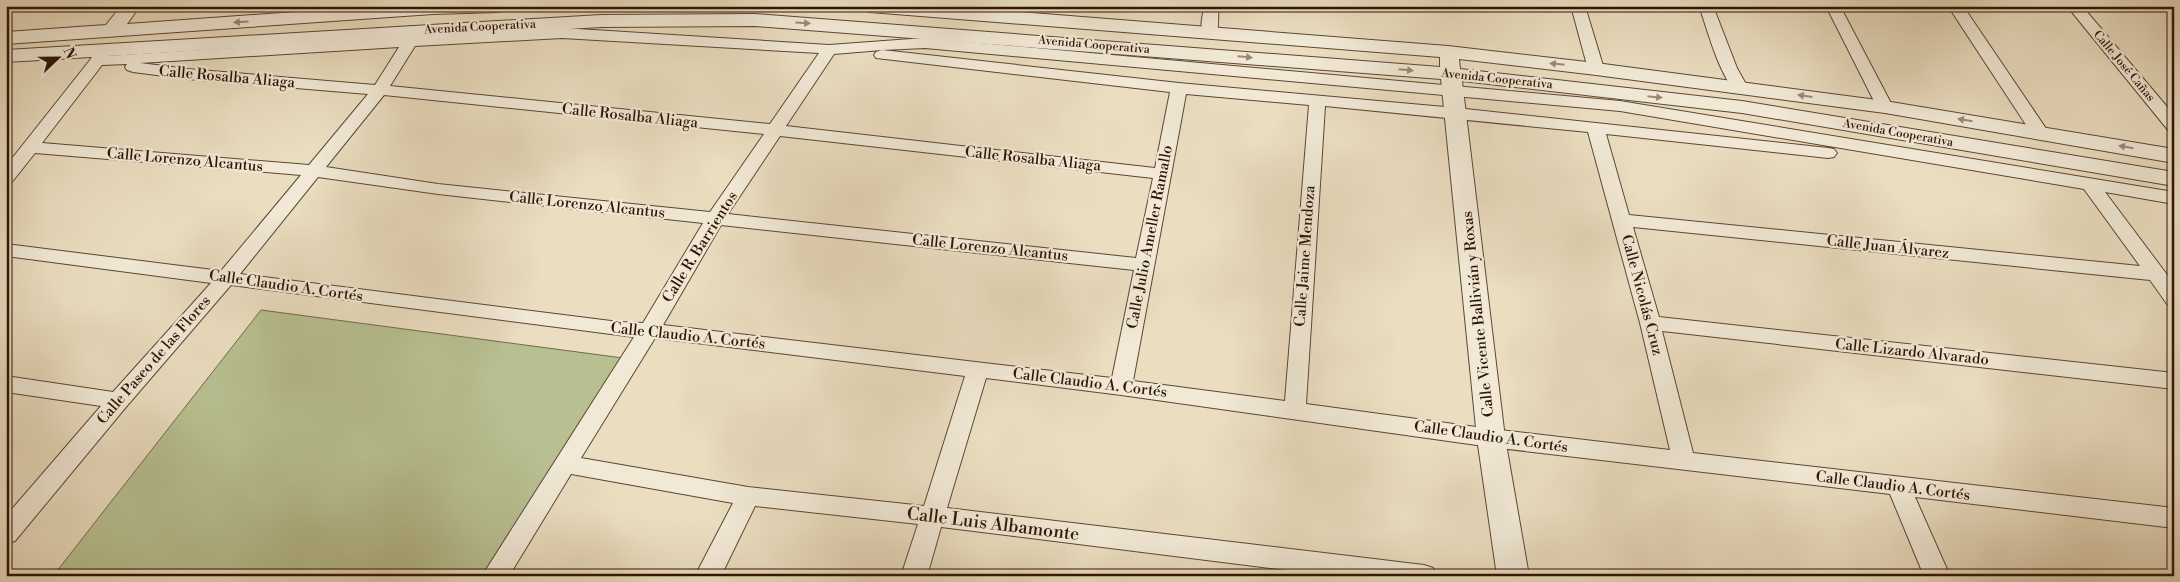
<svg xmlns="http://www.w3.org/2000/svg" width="2180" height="582" font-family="'Libre Bodoni',serif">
	<rect width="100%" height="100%" fill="#eaddc0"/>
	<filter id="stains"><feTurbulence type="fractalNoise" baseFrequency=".004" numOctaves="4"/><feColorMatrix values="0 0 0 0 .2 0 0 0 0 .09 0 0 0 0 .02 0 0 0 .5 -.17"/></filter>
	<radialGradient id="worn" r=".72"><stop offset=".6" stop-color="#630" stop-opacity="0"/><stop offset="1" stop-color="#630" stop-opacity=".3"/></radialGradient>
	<path fill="#b8c091" stroke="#736a4b" d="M261,310L638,360L497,576H53Z"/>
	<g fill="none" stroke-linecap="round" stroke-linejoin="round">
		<defs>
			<path id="minor" d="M1205,6H1219C1217,16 1220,29 1215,37H1205C1199,28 1202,16 1205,6Z
				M1571,6H1585L1604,69L1602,72H1590L1588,69Z
				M1699,6H1713L1737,68L1747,86L1745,89H1733C1716,65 1709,34 1699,6Z
				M1826,6H1840L1893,107L1891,111H1879L1877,107Z
				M1948,6H1963L2049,133L2046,137H2034Z
				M2067,6H2082L2174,115V131L2168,130Z
				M562,28L829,45L925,38L1620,101L2174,192V204L2105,192L2174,284V306L2167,304L2150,280L1633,227L1659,317L2174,373V389L1662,331L1693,453L2174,508V528L1915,497L1950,576H1924L1890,494L1491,447L1121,395L986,378L947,508L1424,565L1433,568L1437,576H1335L941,527L927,576H901L918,524L755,506L721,576H695L733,503L571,474L509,576H482L634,337L231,285L126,407L15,541L6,544V516L101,406L6,392V376L113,392L211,283L6,256V244L221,271L301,175L35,153L12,182L6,183V166L90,60L98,46H108L111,49L107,56ZM562,38L819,53L770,124L390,86L415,46ZM399,47L375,85L188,69L140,63ZM925,48L1620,111L2084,189L2140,266L1629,215L1606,134L1828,158L1834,157L1837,153L1834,149L1828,148L1456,108L1179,83L882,50ZM882,50L876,52L874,55L876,58L1170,92L1155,168L786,126L834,54ZM127,64L125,67L127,70L133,72L188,79L368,94L309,165L42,143L102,65ZM1186,94L1309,105L1285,401L1133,381ZM384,95L764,134L710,212L438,184L326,167ZM1325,106L1588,132L1640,323L1670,450L1491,429L1306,404ZM780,136L1153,178L1136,258L728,214ZM318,177L438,194L703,223L643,323L619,322L240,274ZM721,225L1134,270L1112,378L663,325ZM655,338L965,376L924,506L748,487L581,458Z"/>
			<path id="tertiary" d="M121,6H140L127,24L379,6H508L506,10L499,12L433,14L6,44V32L106,25Z
				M861,6H943L1448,46L1596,63L1885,101L2174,149V163L1885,113L1596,75L1459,59L1460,69L1742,101L2174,172V186L1742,113L1462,81L1505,438L1529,576H1497L1477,438L1441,79L755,26L601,27L6,62V50L601,15L755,14L1440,67V57L870,12L863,10Z"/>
		</defs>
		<use href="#minor" stroke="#5d4634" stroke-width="2"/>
		<use href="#tertiary" stroke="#5d4634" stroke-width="2"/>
		<use href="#minor" fill="#f1e9d6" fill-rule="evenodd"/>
		<use href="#tertiary" fill="#f1e9d6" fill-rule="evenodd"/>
	</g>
	<defs><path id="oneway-solid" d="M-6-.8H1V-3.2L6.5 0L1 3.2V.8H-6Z" transform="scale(1.25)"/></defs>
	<g fill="#998978">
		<use href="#oneway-solid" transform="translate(241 22) rotate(176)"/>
		<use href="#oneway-solid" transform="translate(803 23) rotate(3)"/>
		<use href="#oneway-solid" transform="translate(1245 57) rotate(5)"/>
		<use href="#oneway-solid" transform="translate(1557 64) rotate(-174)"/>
		<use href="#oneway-solid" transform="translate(1406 70) rotate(5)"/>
		<use href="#oneway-solid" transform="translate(1805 96) rotate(-172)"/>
		<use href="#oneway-solid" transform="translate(1655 97) rotate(6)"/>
		<use href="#oneway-solid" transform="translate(1965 120) rotate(-171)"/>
		<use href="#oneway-solid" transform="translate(2126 147) rotate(-170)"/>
	</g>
	<g text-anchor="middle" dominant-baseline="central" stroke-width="4.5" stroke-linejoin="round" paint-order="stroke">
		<g font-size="12" fill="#2e1405" stroke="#f1e9d6">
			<text transform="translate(480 27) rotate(-3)">Avenida Cooperativa</text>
			<text transform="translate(1094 45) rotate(5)">Avenida Cooperativa</text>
			<text transform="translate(2124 66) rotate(50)">Calle José Cañas</text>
			<text transform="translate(1497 79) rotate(6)">Avenida Cooperativa</text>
			<text transform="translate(1898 133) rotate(10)">Avenida Cooperativa</text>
		</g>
		<g font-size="15" fill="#2e1405" stroke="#f1e9d6">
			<text transform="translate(227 77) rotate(5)">Calle Rosalba Aliaga</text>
			<text transform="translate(630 116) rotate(6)">Calle Rosalba Aliaga</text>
			<text transform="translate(1033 159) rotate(6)">Calle Rosalba Aliaga</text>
			<text transform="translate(185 160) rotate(5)">Calle Lorenzo Alcantus</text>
			<text transform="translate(587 205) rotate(6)">Calle Lorenzo Alcantus</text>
			<text transform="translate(1150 237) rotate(-79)">Calle Julio Ameller Ramallo</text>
			<text transform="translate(700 247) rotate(-58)">Calle R. Barrientos</text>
			<text transform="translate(1888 247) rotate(6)">Calle Juan Álvarez</text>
			<text transform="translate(990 248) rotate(6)">Calle Lorenzo Alcantus</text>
			<text transform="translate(1305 256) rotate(-86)">Calle Jaime Mendoza</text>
			<text transform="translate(286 286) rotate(8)">Calle Claudio A. Cortés</text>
			<text transform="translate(1642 295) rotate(75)">Calle Nicolás Cruz</text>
			<text transform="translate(1478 314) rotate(-96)">Calle Vicente Ballivián y Roxas</text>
			<text transform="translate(688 336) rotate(6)">Calle Claudio A. Cortés</text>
			<text transform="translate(1912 352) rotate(6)">Calle Lizardo Alvarado</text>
			<text transform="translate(154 360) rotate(-49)">Calle Paseo de las Flores</text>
			<text transform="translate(1090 383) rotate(7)">Calle Claudio A. Cortés</text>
			<text transform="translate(1491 437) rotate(8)">Calle Claudio A. Cortés</text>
			<text transform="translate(1893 486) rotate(7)">Calle Claudio A. Cortés</text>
		</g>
		<g font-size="18" fill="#2e1405" stroke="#f1e9d6">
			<text transform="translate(993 524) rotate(7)">Calle Luis Albamonte</text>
		</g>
	</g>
	<rect width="2180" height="582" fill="none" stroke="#eaddc0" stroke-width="25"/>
	<rect x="8" y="8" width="2165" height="567" fill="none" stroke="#2e1405" stroke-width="2.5"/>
	<rect x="12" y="12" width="2155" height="557" fill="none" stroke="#2e1405"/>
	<g transform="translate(58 58) rotate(68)" stroke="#f1e9d6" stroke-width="4" paint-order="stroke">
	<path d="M0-4L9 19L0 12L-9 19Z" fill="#2e1405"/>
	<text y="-8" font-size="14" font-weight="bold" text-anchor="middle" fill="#2e1405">N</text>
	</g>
	<rect width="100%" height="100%" filter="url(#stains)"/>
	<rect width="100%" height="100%" fill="url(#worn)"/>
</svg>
